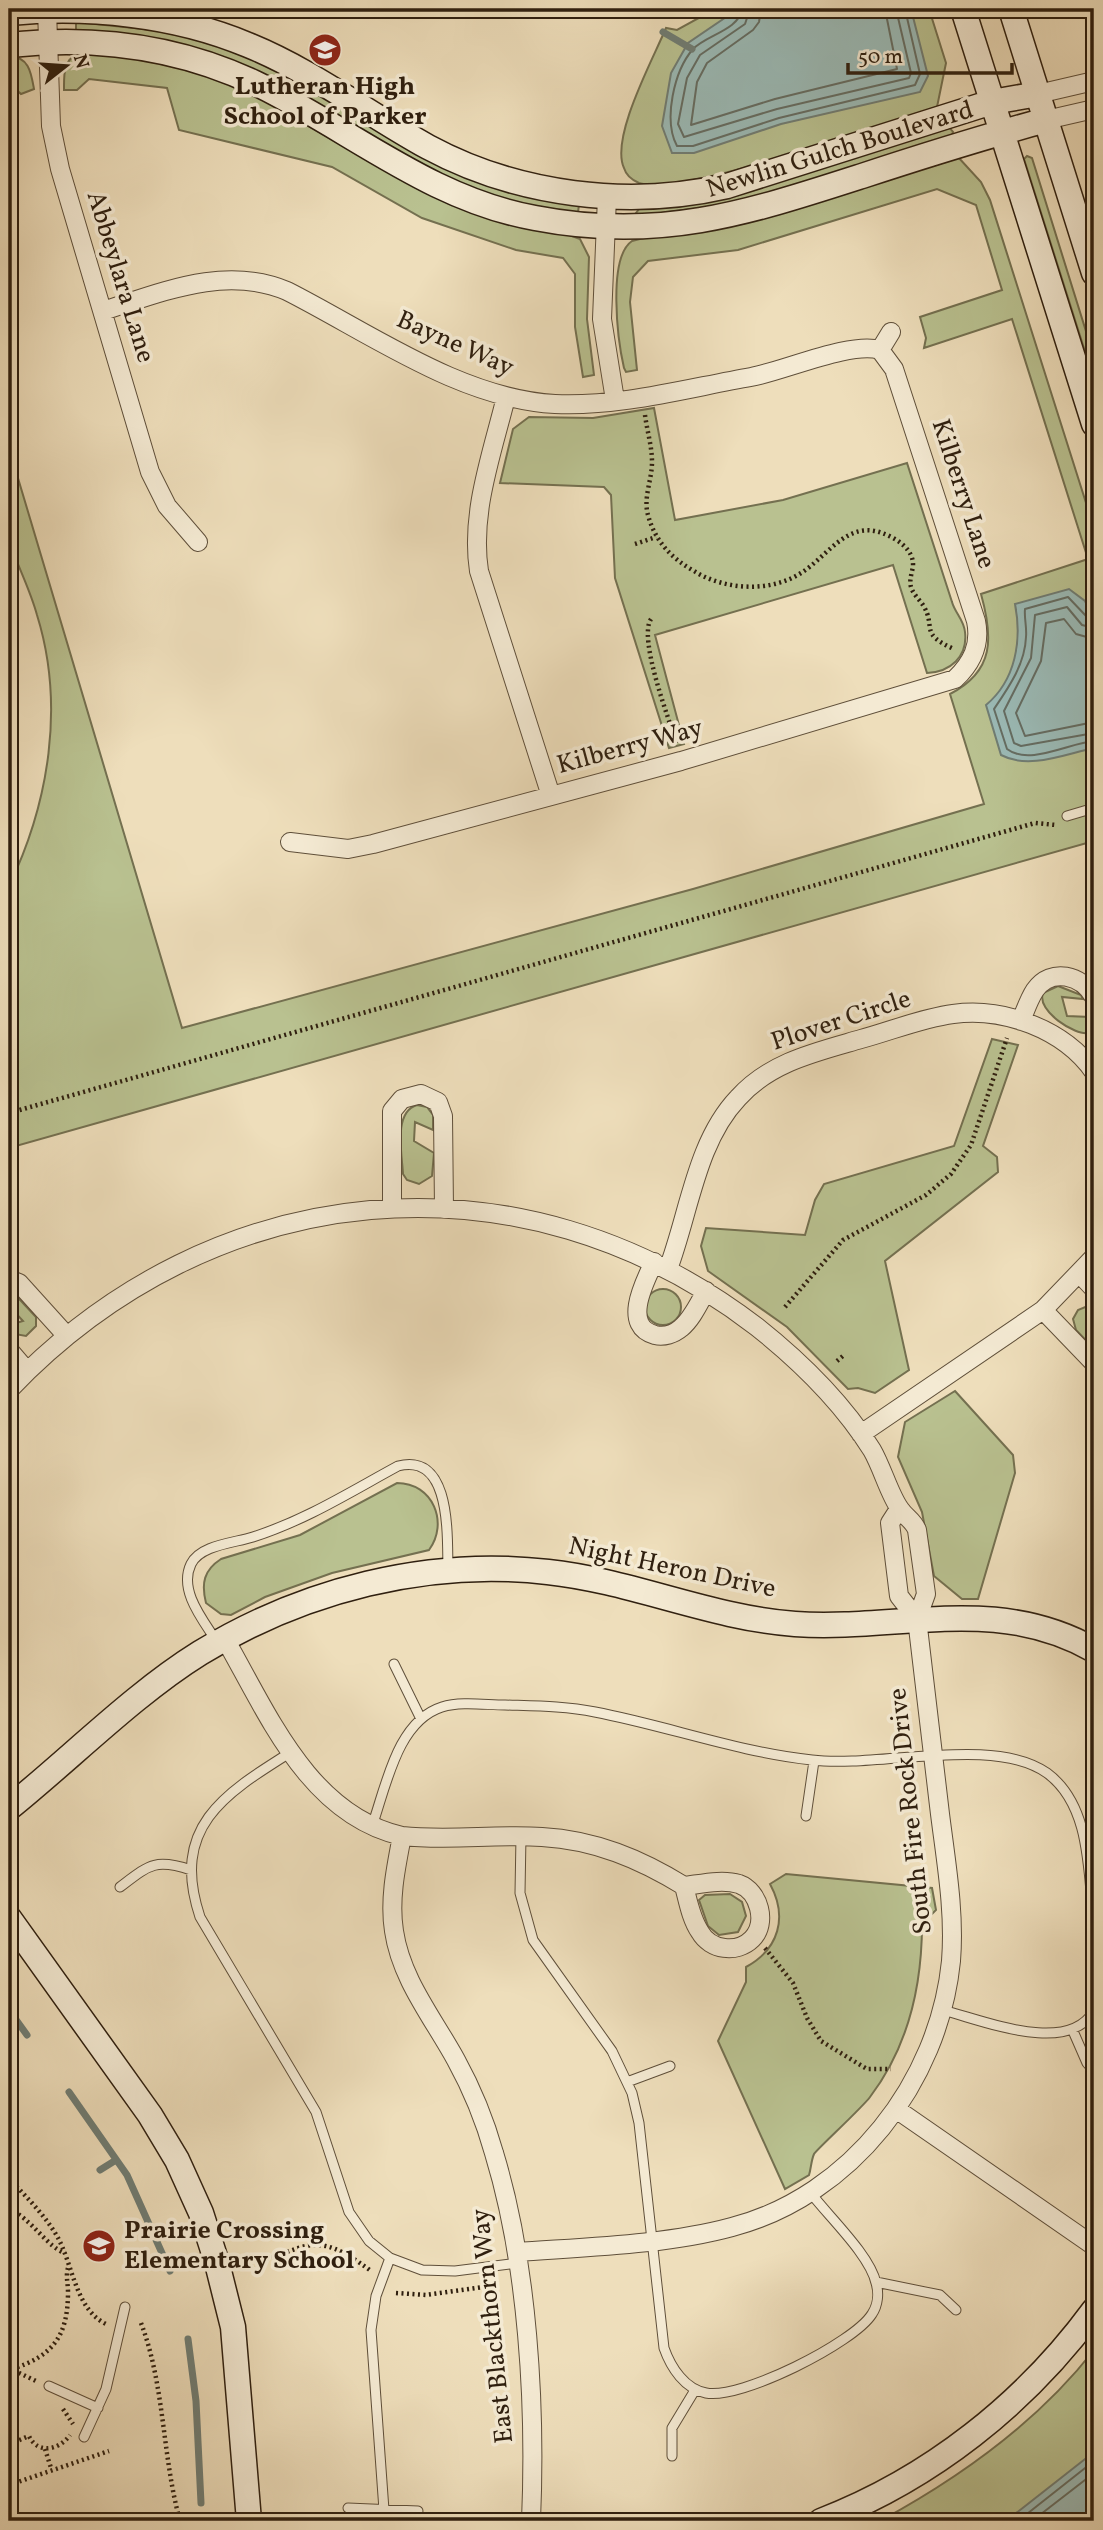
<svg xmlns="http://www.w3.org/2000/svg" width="1103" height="2530" font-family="Vollkorn,serif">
	<rect width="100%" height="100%" fill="#eedebb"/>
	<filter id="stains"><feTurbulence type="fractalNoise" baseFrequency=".00286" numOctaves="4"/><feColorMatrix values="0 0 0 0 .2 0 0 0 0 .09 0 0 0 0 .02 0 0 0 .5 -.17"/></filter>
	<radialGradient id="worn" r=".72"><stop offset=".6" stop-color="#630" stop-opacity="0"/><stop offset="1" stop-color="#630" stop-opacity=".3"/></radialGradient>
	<path fill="#b9c190" stroke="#747050" stroke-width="2" d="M715,9H929L946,63L937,107C884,124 682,197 639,183C632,180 626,175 624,168C610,138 653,59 666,28L677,30Z
		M76,22L153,30L217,43L579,205L578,212L576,214L523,206L449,182L278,84L76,30Z
		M78,54L122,55L193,70L245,89L369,161L580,239L589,257L587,319L594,375L583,377L575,327V274L563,258L516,250L422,218L332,167L179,130L167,88L89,79L77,90H64C64,75 63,60 78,54Z
		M9,56C29,57 31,72 34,89L21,94L9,83Z
		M949,127L953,132L951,137L752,201L638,216L636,213L640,208Z
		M1027,156L1032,158L1094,357V380L1024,159Z
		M958,157L981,182L990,200L1094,528V841L9,1148V886C49,803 65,705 37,615C30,589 17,565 9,540C4,525 9,467 9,448L182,1028L693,889L984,804L950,694C995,671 993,637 981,594L1088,559L1012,319L924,348L926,338L920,317L1002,290L976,205L937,189L738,250L648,261L633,277L630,302L637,370L626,372L624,368C618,342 607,258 632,241Z
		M654,408L675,520L783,500L907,463C922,510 937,556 952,602C955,613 964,620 965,632C968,657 950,672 927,673L893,565L655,635L684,744L669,748L615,578L611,495L604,487L500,483L513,429L529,417L593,418Z
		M1058,986L1081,995L1083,999L1062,997L1067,1016L1090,1017L1088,1033C1076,1036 1036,1011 1043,993Z
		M992,1039L1018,1045L983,1146L997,1157L998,1172L885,1261L909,1370L875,1393L858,1388L848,1389L787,1327L708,1271L701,1246L706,1228L805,1235L815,1200L824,1184L954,1146Z
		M417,1105L427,1107L433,1115V1130L415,1122L414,1141L434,1153L432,1176L419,1184L407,1180L403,1174C402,1154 393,1112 417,1105Z
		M9,1288L36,1317V1326L26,1336L9,1333V1325L23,1321L9,1306Z
		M645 1307a18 18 0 1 1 36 0a18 18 0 1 1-36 0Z
		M1090,1305L1094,1306V1349L1076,1330L1073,1319L1078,1310Z
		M955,1391L1013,1455L1015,1473L978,1599H962L934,1576L922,1512L898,1457L905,1422Z
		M397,1483C433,1483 449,1523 429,1550L332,1573L265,1597L231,1615L221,1614L206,1603C201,1583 204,1570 221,1559L300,1535Z
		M786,1874L932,1888L936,1910L922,1924C922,1985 908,2047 870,2097C862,2108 816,2150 814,2154C811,2161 811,2169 809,2175L785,2189L718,2041L746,1982V1967C779,1949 788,1917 770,1884Z
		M730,1894L742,1902L746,1916L738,1932L719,1935L708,1926L699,1900L705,1895Z
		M1094,2350V2521H880C961,2477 1037,2423 1094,2350Z"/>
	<path fill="#9bbbb7" stroke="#707d74" stroke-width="2" d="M738,9H911L928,76L920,92L781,124L694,153H672L662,126L671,73L688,43Z
		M1069,589L1085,601L1094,619V748C1065,754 1029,770 1001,755L986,705C1016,680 1022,640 1015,604Z
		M1094,2452V2521H1006Z"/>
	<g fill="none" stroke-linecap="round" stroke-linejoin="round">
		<path stroke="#656d63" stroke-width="2" d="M742,9C739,30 706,35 693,49C674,71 663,120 677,146H693L779,118L915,85L920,74L905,9
			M750,9L745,24L700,55L687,78L678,124L684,137L777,109L909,78L911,73L896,9
			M761,9L759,22L753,30L707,63L697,82L691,125L775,99L897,69L885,9
			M1094,619L1087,617L1068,597L1025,609C1024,618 1027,627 1026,637C1025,664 1009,687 994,709L1007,749C1029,766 1069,743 1094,741
			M1094,628L1082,625L1067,607L1035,615L1031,658L1004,711L1014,743L1021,746L1094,733
			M1094,639L1076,634L1064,619L1046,623L1041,661L1016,713L1025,736L1094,722
			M1018,2521L1094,2461
			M1032,2521L1094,2473"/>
		<path stroke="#707d74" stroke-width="7" d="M663,32L692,49
			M9,2010L27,2035
			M69,2092L127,2175L170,2271
			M100,2170L116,2160
			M188,2339L196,2401L201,2503"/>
		<defs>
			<path id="lane" d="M1067,816L1094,808
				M217,1642C204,1621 178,1591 191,1564C200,1545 234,1543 253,1537C306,1520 350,1492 398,1466C452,1452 447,1537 448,1569
				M394,1664L421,1719
				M291,1752C224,1794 170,1827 200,1917L316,2112L349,2212L369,2241L390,2258L422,2270L455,2271L518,2263
				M806,1816L814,1761
				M372,1826C386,1787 397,1721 442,1707C461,1701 486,1705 505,1705C536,1706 565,1706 595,1712C668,1726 738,1752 812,1760C879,1768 993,1735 1047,1773C1092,1806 1088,1875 1094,1925
				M521,1836L520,1893L533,1940L612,2051L632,2093L639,2123L664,2348C671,2368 685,2389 706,2393C740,2400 854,2343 872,2314C878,2305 879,2293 876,2283C870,2255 828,2216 810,2192
				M120,1887C149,1865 155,1858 191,1870
				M942,2010C983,2020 1067,2056 1094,2011
				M1073,2031L1087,2063L1094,2071
				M627,2082L670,2066
				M876,2282L940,2295L956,2310
				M49,2386L98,2408
				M84,2437L106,2389L125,2307
				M672,2456V2428L695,2390
				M348,2508L418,2511
				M384,2510L371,2330L376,2296L390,2258"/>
			<path id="street" d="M47,10L51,126L60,169L150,472L167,506L198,542
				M1038,94L1094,81
				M1046,120L1094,109
				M607,197L602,319L615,400
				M103,311C163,292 225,265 287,291C370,333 461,399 555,404C620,407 688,388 751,377C784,371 851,341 880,350
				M880,350L891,332
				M506,397C492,454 470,513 479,571L551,796
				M290,842L348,849L373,844L681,761L955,679C972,663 981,645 976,621L894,369L880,350
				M1021,1021C1025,1011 1029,999 1035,990C1051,967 1082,975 1094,997
				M392,1209V1111L402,1099L421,1094L438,1102L443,1116L444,1209
				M654,1262C645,1281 621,1326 655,1335C664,1337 674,1334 681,1328C692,1319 699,1303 706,1291
				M668,1269C689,1214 696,1142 738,1098C770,1062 816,1052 861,1039C891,1031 922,1018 953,1014C1003,1007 1064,1029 1094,1072
				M1080,1274L1094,1289
				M9,1279L19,1283L66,1335
				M1043,1310L1094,1363
				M9,1350L27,1371
				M9,1390C213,1176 520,1145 757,1327C801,1362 842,1402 872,1450C882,1467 890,1496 900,1509C906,1518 913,1520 917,1530L926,1594L917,1619C925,1684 932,1749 940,1814C946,1862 955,1912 951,1961C939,2082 851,2196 732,2227C666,2245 586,2247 517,2252
				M861,1434L1043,1310L1094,1257
				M899,1509L890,1523L899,1596L917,1619
				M225,1639C268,1714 309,1815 402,1836C396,1867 389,1900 394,1931C401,1979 433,2018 456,2060C472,2089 485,2121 494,2153C528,2264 536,2405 531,2521
				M402,1836C448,1841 495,1834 542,1837C595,1840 640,1859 684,1886C688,1901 691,1919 700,1932C710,1950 737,1954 752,1939C768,1923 759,1891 739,1884C722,1879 701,1884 684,1886
				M896,2109L1094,2246"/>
			<path id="secondary" d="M963,9L1094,424
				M1011,9L1094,273
				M9,13C89,6 174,14 248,45C312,71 368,114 428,147C517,195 628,209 727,186L992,102L1038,94
				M9,45C94,36 177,46 255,83C349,128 429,199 535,218C659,242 747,213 862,176C923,156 984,137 1046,120
				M9,1808C70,1759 134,1694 200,1653C303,1590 428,1558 548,1572C632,1581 711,1618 795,1624C899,1631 996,1594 1094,1650
				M9,1918L150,2115L177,2160L201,2213L217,2263L233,2327L249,2521
				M821,2521C930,2479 1025,2404 1094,2310"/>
		</defs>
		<use href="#lane" stroke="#5f4f3a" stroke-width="11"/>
		<use href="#street" stroke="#5f4f3a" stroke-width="20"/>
		<use href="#secondary" stroke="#2f1f0f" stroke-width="27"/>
		<path stroke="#2f1f0f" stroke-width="4.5" stroke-dasharray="2 3.5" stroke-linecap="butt" d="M645,415C647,431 652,446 652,462C652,480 643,498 648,515C655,541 671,558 694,571C724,590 770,593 801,573C827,557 847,520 882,533C896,538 914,549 913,566C912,573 909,580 911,587C913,594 919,599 923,605C937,628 918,633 954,649
			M635,544L656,537
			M651,619C638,638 669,720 677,744
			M9,1113L1035,823L1056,825
			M785,1307L843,1240L926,1195L951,1174L971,1145L1007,1038
			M837,1361L844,1355
			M765,1948L793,1983L807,2018L821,2041L867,2069H891
			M9,2178C26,2197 44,2214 57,2236C73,2264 75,2309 106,2324
			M9,2209C31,2218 48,2248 65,2253
			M245,2265C308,2251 310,2225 371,2271
			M396,2293L426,2295L497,2285
			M141,2323C165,2386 162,2456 180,2521
			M9,2368L38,2382
			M12,2369C53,2356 68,2336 68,2292C68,2282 65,2275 69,2265
			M63,2409L73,2424
			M14,2433L17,2441L29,2436C38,2455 59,2450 70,2435
			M45,2449L51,2468
			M9,2485L109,2451"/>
		<use href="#lane" stroke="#f4ead3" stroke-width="9"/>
		<use href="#street" stroke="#f4ead3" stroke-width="18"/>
		<use href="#secondary" stroke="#f4ead3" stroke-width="24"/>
	</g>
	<defs>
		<symbol id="school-disc" viewBox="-11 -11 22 22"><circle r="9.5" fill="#8f2418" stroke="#f4ead3"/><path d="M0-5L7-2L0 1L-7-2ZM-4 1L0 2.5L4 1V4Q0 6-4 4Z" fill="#fff"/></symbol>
	</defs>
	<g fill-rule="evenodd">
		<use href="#school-disc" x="306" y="31" width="38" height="38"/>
		<use href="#school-disc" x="80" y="2227" width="38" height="38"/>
	</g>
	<g text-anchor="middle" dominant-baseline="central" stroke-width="7" stroke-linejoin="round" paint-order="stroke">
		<g font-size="26" font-weight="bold" fill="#2f1f0f" stroke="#f4ead3">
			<text x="325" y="87">Lutheran High<tspan x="325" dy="30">School of Parker</tspan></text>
			<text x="124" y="2231" text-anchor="start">Prairie Crossing<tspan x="124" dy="30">Elementary School</tspan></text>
		</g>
		<g font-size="26" fill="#2f1f0f" stroke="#f4ead3">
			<text transform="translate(840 150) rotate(-17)">Newlin Gulch Boulevard</text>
			<text transform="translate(120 277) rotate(73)">Abbeylara Lane</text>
			<text transform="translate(455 344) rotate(24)">Bayne Way</text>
			<text transform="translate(963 494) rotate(72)">Kilberry Lane</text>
			<text transform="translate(630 747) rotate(-15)">Kilberry Way</text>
			<text transform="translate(841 1021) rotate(-18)">Plover Circle</text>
			<text transform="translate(672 1568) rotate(12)">Night Heron Drive</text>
			<text transform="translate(911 1811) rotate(-96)">South Fire Rock Drive</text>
			<text transform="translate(493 2326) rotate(-96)">East Blackthorn Way</text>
		</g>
	</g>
	<rect width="1103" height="2530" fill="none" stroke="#eedebb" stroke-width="35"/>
	<rect x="10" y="10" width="1082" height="2509" fill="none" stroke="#2f1f0f" stroke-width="3.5"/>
	<rect x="18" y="18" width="1068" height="2495" fill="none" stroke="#2f1f0f" stroke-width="2"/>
	<g transform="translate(66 66) rotate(73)" stroke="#f4ead3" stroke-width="5" paint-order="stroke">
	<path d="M0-5L12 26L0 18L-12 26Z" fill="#2f1f0f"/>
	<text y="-10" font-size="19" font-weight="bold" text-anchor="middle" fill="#2f1f0f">N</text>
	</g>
	<path d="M848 63v10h164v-10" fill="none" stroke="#2f1f0f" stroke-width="3.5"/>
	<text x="858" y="63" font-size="21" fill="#2f1f0f" stroke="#f4ead3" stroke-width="5" paint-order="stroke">50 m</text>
	<rect width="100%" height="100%" filter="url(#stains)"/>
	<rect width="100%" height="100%" fill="url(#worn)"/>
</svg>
